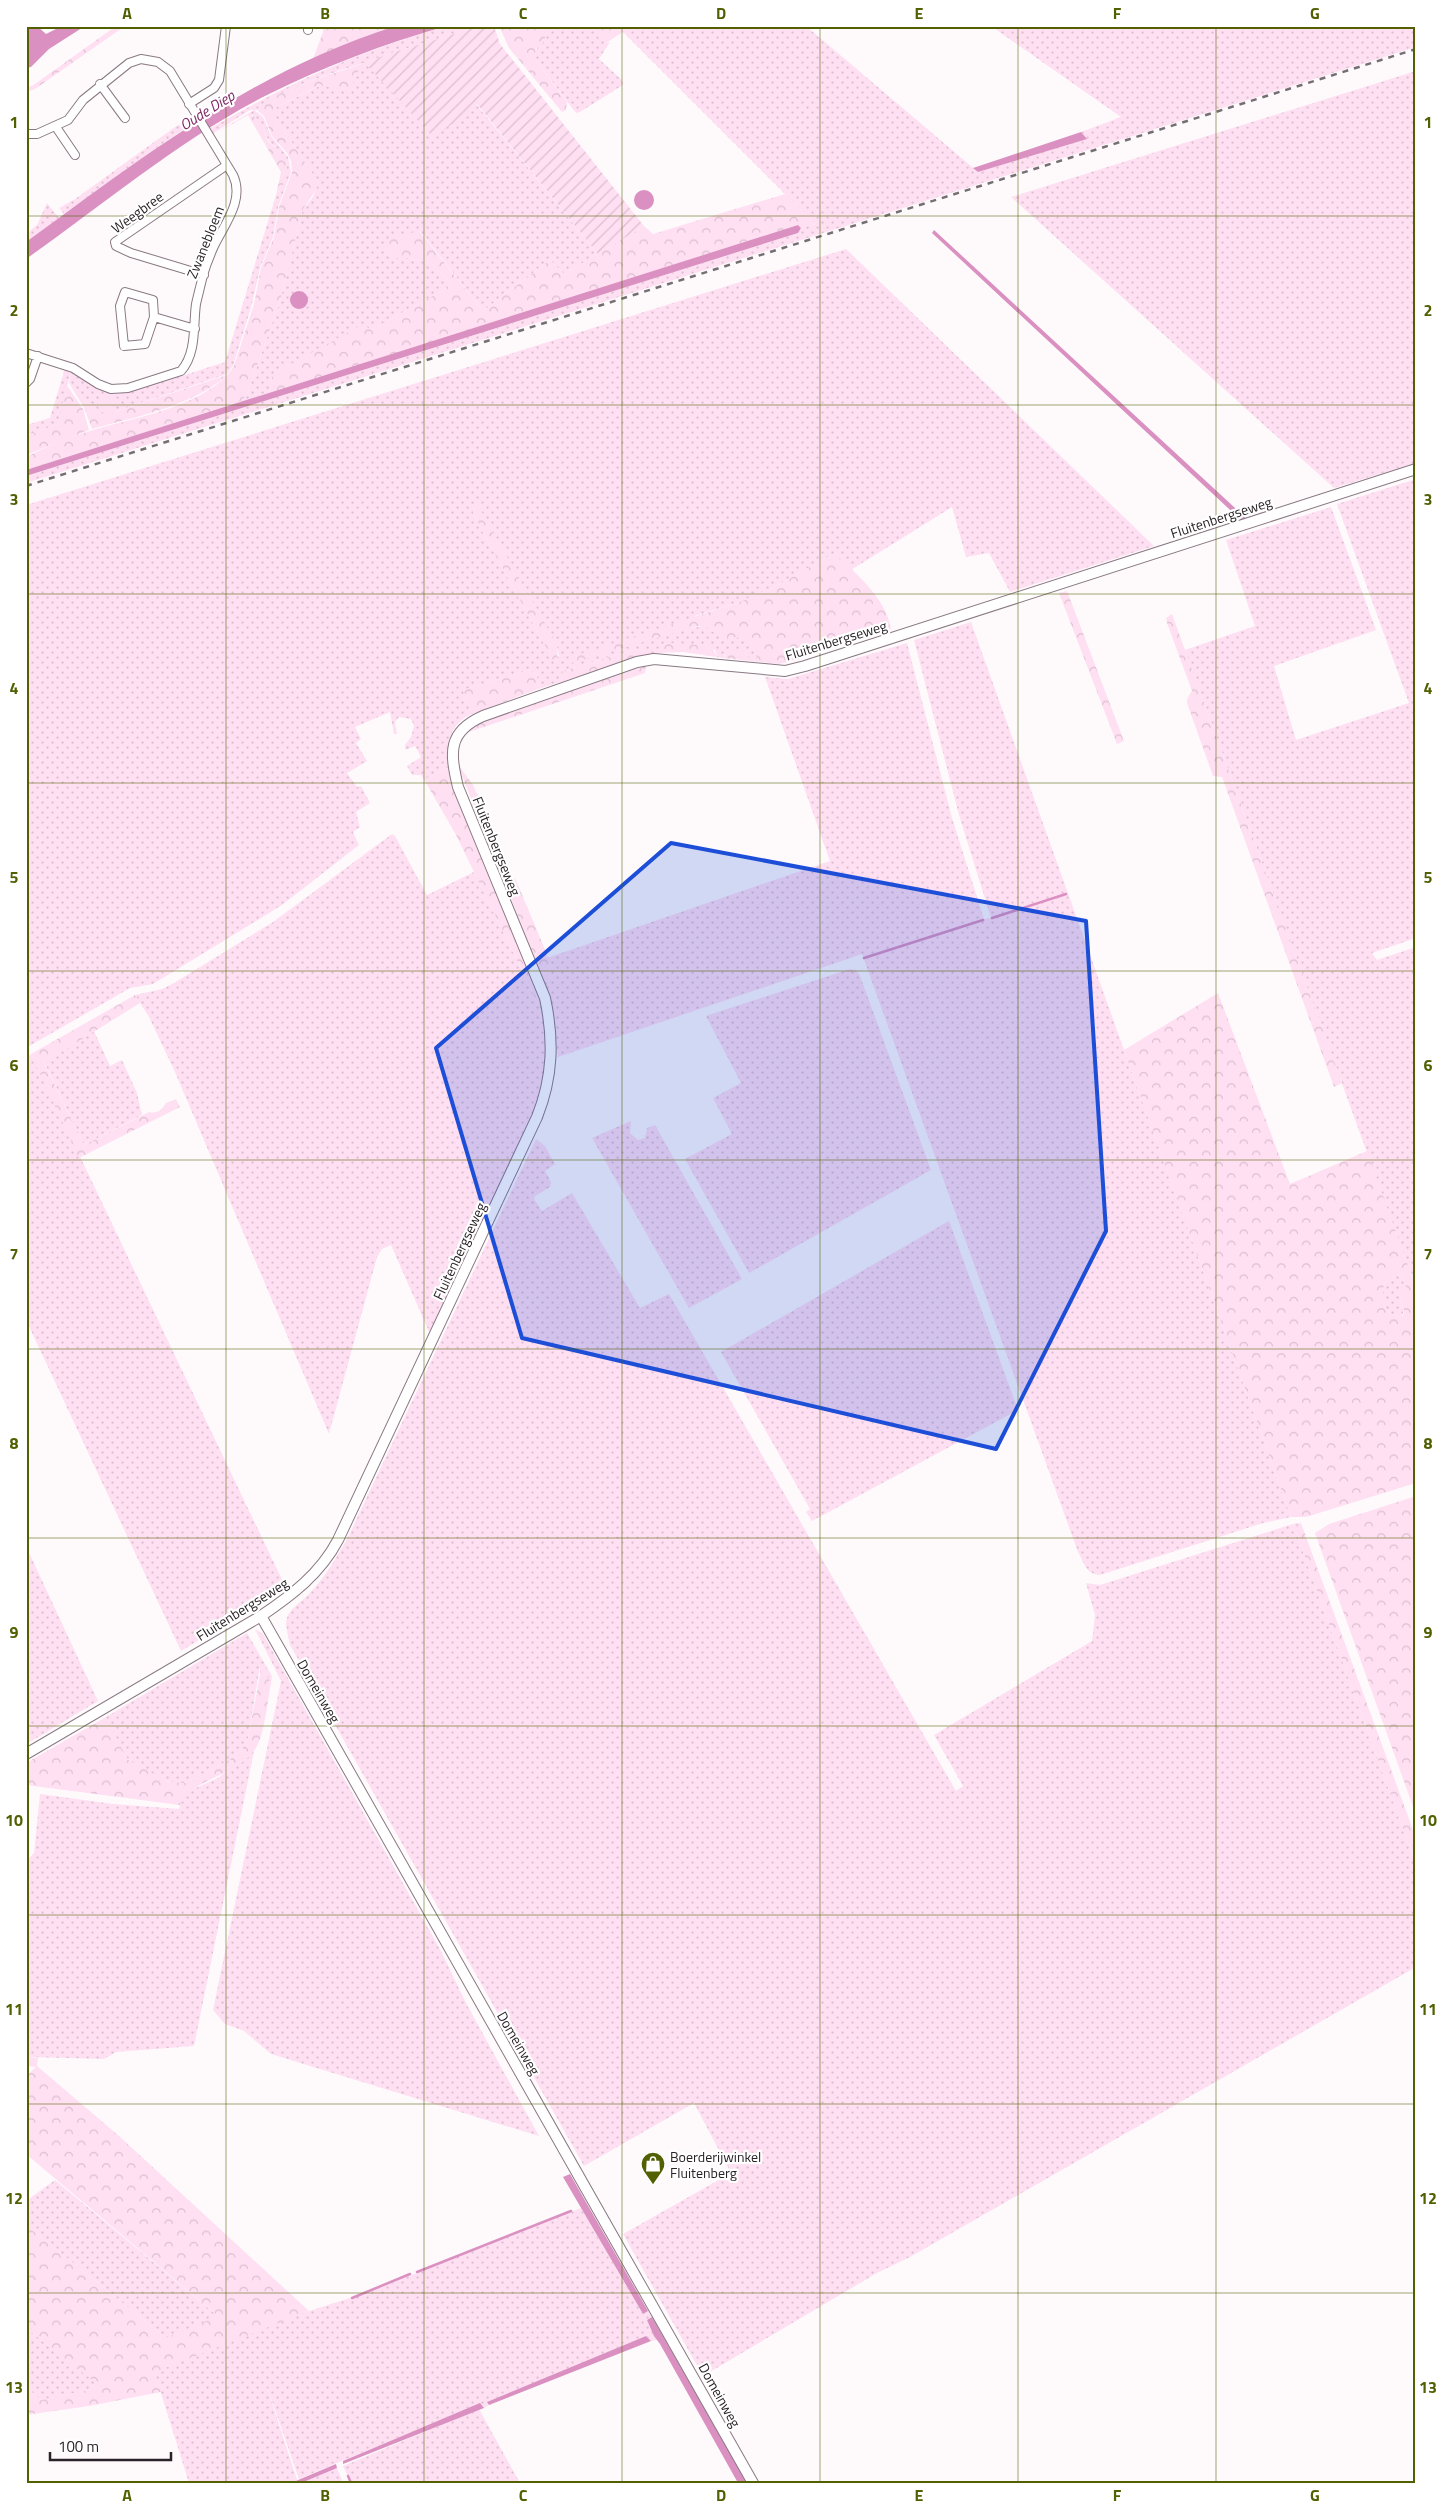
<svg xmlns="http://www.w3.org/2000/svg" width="1442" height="2509" font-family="'Titillium Web',sans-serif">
	<defs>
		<pattern id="grass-dots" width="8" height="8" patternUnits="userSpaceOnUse" patternTransform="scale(1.25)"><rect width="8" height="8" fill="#ffdff2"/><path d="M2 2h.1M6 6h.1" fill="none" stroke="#dbbfd0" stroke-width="1.8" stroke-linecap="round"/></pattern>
		<pattern id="forest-crowns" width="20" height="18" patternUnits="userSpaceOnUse" patternTransform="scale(1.25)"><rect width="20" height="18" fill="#ffdff2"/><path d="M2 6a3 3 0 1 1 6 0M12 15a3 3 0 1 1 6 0" fill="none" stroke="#dbbfd0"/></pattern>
		<pattern id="garden-furrows" width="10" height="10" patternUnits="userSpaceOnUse" patternTransform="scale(1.25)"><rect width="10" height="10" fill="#ffdff2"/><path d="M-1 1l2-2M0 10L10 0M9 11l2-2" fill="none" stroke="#dbbfd0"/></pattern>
	</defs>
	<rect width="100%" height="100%" fill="#fefafc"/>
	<path fill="url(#grass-dots)" fill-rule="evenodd" d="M446,26H480L385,55L365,63L476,104L598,254L564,274L550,260L483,311L420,231L386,252L393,258H408L431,263L451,283L449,287L371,330L363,325L279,371L272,378L269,394L239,403L247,394L280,301L303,209L313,197L318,182L275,117V108L321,85L351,91L354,77L364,63C345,68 265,95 257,110H250L212,134L209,129C288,83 358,52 446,26Z
		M545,26H592L606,43L610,42L599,59L622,80L623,85L580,112L576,113L534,58V52L545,38Z
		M617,26H806L978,172L1086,139L1081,132L1121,117L991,26H1416V47L26,483V476L798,233L801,228L815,224Z
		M1416,71V463L1334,488L1011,197Z
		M254,110L263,117L271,136L288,157L291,172L278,207L273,237L260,268L252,304L233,366L227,374L105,415L95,411L69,383L71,371L58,424L26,436V425L50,418L65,368C79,374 90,387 105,391C125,397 202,369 225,362L276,195C288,182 290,163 277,149C275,145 271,145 269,141C263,131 262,123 253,115H248L213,135Z
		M192,117L194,122L64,214L59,208L75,199L175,127Z
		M47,203L59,218L26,242V234L37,225Z
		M846,249L1154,546L1010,592L989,553L966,557L952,507L851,570L835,553L776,586L740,602L695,616L684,629L705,626L723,638L746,637L751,643L759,662L750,661L745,652L724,654V658L717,657L715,650L670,643L661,646L656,653L647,655L643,651L636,649L563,671L561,682L541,688L536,674L530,670L463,690L472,714C450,723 444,746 449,767L427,778L426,783L421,775H412L407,766L421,757L415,746L405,750V745L411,737L414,726L411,719L399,717L395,722L397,734H394L390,712L355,727L361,739L356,743L367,761L347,773L357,787L361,786L370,803L356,812L360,827L353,832L359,845L282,905L153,984L130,988L26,1048V505ZM476,503L557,646L559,656L554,662L479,525L473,513Z
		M1416,479V521L1413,522L1416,530V938L1372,953L1377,960L1416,947V1288L1185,650L1255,626L1226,540L1331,507L1376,630L1274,666L1296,740L1409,703L1337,504Z
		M971,622L1291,1517L1263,1523L1100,1575C1086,1574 1084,1563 1078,1552L862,954L558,1057L553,1012L546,988L551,974L547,958L830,861L765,677L788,679L907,643L952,818L984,919L991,918L959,815L914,640Z
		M392,834L395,836L427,895L474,872L544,1016L547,1049L545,1071L540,1095L529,1125L430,1334L391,1245L382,1249L377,1257L329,1434L175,1072L149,1017L135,995L162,989L174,983L273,922Z
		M850,969L856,970L860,976L931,1170L749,1273L685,1159L732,1134L713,1098L741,1083L706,1016Z
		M94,1031L110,1066L122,1060L137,1093L142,1115L84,1145L44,1062Z
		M31,1054L286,1588L181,1651L26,1320V1057Z
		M631,1121L630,1133L638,1140L645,1138L647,1128L655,1125L742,1279L689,1308L592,1138Z
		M536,1139L545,1146L555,1164L545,1171L551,1182L550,1187L535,1196L534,1199L542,1211L572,1193L640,1308L669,1294L956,1791L963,1786L934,1735L1092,1641L1095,1615L1086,1583L1100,1585L1293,1524L1416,1865V1967L910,2257L877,2273L703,2376L623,2234L731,2173L694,2103L584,2166L290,1645C289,1638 286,1629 286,1622C288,1609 299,1604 307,1596C325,1578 337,1557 349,1535Z
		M949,1221L1018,1410L812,1521L806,1512L810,1509L721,1352Z
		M1393,1274L1402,1276L1406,1288L1400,1293C1399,1302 1406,1307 1402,1316C1380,1319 1376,1284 1393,1274Z
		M26,1546L98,1701L30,1742L26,1735Z
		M255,1629L263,1634L441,1951L466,2003L539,2136L271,2054L244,2031L225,2024L213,2010L281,1681Z
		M247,1633L272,1676L271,1683L260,1666L248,1738L241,1751L228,1761L185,1783C170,1786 139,1770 128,1759C117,1750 112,1730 106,1717Z
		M254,1751L194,2046L116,2052L104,2059L26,2057V1861L34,1853L40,1794L113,1804L179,1809L182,1799L189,1791L218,1778Z
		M55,2180L219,2317L166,2338L26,2225V2201Z
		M581,2208L643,2314L648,2311L652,2317L647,2320L657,2340L651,2341L646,2336L488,2402L489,2405L484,2408L479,2404L299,2479L264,2378L297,2480L290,2483H189L154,2371L278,2321L350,2298L351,2299Z
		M26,2328L97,2383L89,2390L41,2400L26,2387Z
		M479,2409L520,2483H351L343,2466Z
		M337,2468L343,2483H300Z"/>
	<path fill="url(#forest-crowns)" fill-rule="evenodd" d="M116,26H125L35,89L26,92V87L32,86Z
		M323,26H396L369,35L313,59L323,32Z
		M499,26H545V38L541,47L536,48L534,58L567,102L566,110L562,112L509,48Z
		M592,26H617L623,32L606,43L598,37Z
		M365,63L354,77L352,92L320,85L275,108V117L318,182L317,188L303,209L280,301L247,394L239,403L26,470V457C46,447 69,437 90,431C132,418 209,406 234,366L254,304L261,268L274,237L279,207L292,172L291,161L287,153L272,136L264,116L257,110C266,93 344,70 365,63Z
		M248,115C262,116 263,132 268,141C271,146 277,147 280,151C292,165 287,183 276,195L281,172Z
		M785,194L815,224L801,228L798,225L269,394L272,377L279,371L363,324L371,330L449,287L451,283L431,263L408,258H393L386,252L385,244L389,238L419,231L483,311L550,260L564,274L644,226L653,234Z
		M227,375C194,406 134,417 92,429L84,408L69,383L95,411L105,415Z
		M66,384L83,409L89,430L26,455V436L58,424Z
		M476,502L552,636L557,646L558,661L554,662L479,525L473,513Z
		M835,553C857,575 886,598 891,629L788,662L779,664L759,662L751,643L746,637L723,638L705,627L698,626L565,665L568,658L740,602L776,586Z
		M1067,591L1124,741L1117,744L1059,593Z
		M1172,614L1342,1083L1334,1087L1222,777L1213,776L1187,703V699L1192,691L1167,623L1166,618Z
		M670,643L711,646L717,657L683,652L656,653L661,646Z
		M732,648L745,652L750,661L724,658L726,650Z
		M636,649L644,651L647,655L561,682L563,671Z
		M646,666L645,673L642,674L463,734L479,720Z
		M530,670L536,674L541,688L472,714L463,690Z
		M457,763L473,785L510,868L501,875Z
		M449,767L540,997L544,1016L455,833L426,783L427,778Z
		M515,878L546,952L551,974L546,988L505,883Z
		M1218,993L1290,1184L1367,1151L1416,1288V1483L1306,1517H1291L1124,1050ZM1393,1274L1402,1276L1406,1288L1400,1293C1399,1302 1406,1307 1403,1316C1380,1320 1376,1284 1393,1274Z
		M135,995L140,1003L44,1063L84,1145L149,1112C157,1114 162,1110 166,1103L176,1099L180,1107L79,1158L31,1054Z
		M1416,1496V1815L1315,1533L1329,1524Z
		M1301,1523L1416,1838V1865L1293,1524Z
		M260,1665L271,1683C267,1702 265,1736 254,1751C236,1776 189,1780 180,1805L26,1785V1763L106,1717L127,1759L168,1782L185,1783L228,1761L241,1751L248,1738L260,1675Z
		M26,2057L38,2058L37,2066L119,2136L309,2311L155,2372L161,2392L89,2406L26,2415V2387L41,2400L89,2390L96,2383L26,2328V2225L166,2338L218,2316L26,2154V2076L36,2067L26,2066Z"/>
	<path fill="url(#garden-furrows)" d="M480,26H494L500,44L644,226L598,254L477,104L434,138L365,63L385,55Z"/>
	<path fill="#ffdff2" d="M98 405a9 9 0 1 1 18 0a9 9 0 1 1-18 0Z"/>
	<path fill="#da90c0" d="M26,26H37L46,34L62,26H85L49,49L31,67L26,68Z
		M396,26H446C384,44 325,66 267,95C182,138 104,204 26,259V242C146,155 253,71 396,26Z
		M1081,132L1087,139L978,172L973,168Z
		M634 200a10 10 0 1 1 20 0a10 10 0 1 1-20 0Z
		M798,225L801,228L798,233L26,476V470Z
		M934,230L1247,519L1242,521L932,233Z
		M290 300a9 9 0 1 1 18 0a9 9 0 1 1-18 0Z
		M570,2174L648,2311L643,2314L563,2177Z
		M652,2317L747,2483H738L660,2344L654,2336L647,2320Z
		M646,2336L651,2341L489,2405L487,2402Z
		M480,2403L484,2408L343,2464V2461Z
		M336,2464L337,2468L301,2483H291Z"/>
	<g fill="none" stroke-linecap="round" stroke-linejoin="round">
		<path stroke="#da90c0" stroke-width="2.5" d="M992,918L1066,894
			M864,958L983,920
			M417,2272L571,2211
			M352,2298L410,2274
			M348,2476L351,2483"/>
		<defs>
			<path id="minor" d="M308,30V26
				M100,84L125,118
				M189,104L214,88L219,80L226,26
				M56,127L75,155
				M26,134H37L68,120L83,100L129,63L141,59L158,62L170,71L233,175C245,200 224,225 214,246C210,255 206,265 203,275C201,284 198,295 196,304C193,325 197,353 181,371L128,388L111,389L98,384L73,368L26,353
				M204,275L131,253L116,246L115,242L227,165
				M125,292L153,300L154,317L145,344L124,346L120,306Z
				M154,317L195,329
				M26,383L30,379L38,356"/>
			<path id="tertiary" d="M261,1616L753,2483
				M26,1754L261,1616C292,1595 320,1574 338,1540L537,1117C553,1077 554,1040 545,998L458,787C450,753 447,732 483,716L637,662L654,659L785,671L805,666L1416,469"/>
		</defs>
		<use href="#minor" stroke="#897983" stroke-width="10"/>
		<use href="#tertiary" stroke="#897983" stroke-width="12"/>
		<use href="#minor" stroke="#fff" stroke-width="8"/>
		<use href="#tertiary" stroke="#fff" stroke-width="10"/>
		<path stroke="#756f73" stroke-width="2.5" stroke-dasharray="6 6" stroke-linecap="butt" d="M26,486L1416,49"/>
	</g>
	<path fill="#1d4ed8" fill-opacity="0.2" stroke="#1d4ed8" stroke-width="4" stroke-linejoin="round" d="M671,843L1086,921L1106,1231L996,1449L522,1338L436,1048Z"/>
	<path fill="none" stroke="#526002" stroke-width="1" stroke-opacity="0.55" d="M226,26V2483M424,26V2483M622,26V2483M820,26V2483M1018,26V2483M1216,26V2483M26,216H1416M26,405H1416M26,594H1416M26,783H1416M26,971H1416M26,1160H1416M26,1349H1416M26,1538H1416M26,1726H1416M26,1915H1416M26,2104H1416M26,2293H1416"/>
	<defs>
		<symbol id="shop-pin" viewBox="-11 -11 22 30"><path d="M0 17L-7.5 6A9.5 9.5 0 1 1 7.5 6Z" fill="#526002" stroke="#fff"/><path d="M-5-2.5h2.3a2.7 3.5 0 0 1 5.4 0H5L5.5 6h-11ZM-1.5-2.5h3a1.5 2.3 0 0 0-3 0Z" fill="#fff"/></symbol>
	</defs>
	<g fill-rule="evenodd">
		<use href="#shop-pin" x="639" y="2150" width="28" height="38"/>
	</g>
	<g text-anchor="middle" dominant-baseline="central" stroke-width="4.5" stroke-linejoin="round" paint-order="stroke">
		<g font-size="14" fill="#2a2327" stroke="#fff">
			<text transform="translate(137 212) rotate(-36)">Weegbree</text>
			<text transform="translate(205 242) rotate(-68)">Zwanebloem</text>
			<text transform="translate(1221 517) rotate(-18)">Fluitenbergseweg</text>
			<text transform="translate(836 640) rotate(-17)">Fluitenbergseweg</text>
			<text transform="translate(497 846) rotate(68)">Fluitenbergseweg</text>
			<text transform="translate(459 1251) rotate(-65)">Fluitenbergseweg</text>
			<text transform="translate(242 1609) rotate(-32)">Fluitenbergseweg</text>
			<text transform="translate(319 1691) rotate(60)">Domeinweg</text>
			<text transform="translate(519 2043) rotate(60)">Domeinweg</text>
			<text transform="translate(720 2395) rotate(61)">Domeinweg</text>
		</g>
		<g font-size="14" fill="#2a2327" stroke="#fff" text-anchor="start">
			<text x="670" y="2156">Boerderijwinkel<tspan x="670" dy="16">Fluitenberg</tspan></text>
		</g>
		<g font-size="15" font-style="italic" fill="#802b67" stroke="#fff">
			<text transform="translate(207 110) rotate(-32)">Oude Diep</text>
		</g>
	</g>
	<rect width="1442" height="2509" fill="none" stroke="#ffffff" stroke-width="55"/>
	<path d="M50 2452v8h121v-8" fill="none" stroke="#2a2327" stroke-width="2.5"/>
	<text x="58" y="2452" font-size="15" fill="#2a2327" stroke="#ffffff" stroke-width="4" paint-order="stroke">100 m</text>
	<rect x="28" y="28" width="1386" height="2454" fill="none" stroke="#526002" stroke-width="2"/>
	<g font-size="16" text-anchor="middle" font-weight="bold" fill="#526002">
		<text x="127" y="19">A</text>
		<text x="325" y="19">B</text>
		<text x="523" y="19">C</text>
		<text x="721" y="19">D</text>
		<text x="919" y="19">E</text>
		<text x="1117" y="19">F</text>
		<text x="1315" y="19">G</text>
		<text x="14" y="128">1</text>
		<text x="1428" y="128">1</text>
		<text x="14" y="316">2</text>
		<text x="1428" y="316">2</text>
		<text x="14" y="505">3</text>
		<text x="1428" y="505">3</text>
		<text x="14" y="694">4</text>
		<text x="1428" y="694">4</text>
		<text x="14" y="883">5</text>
		<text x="1428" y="883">5</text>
		<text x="14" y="1071">6</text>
		<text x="1428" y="1071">6</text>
		<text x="14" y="1260">7</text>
		<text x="1428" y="1260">7</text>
		<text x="14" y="1449">8</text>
		<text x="1428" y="1449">8</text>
		<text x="14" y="1638">9</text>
		<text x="1428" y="1638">9</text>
		<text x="14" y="1826">10</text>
		<text x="1428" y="1826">10</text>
		<text x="14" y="2015">11</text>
		<text x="1428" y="2015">11</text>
		<text x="14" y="2204">12</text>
		<text x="1428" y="2204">12</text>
		<text x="14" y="2393">13</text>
		<text x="1428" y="2393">13</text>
		<text x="127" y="2501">A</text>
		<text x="325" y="2501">B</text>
		<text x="523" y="2501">C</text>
		<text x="721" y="2501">D</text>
		<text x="919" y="2501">E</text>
		<text x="1117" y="2501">F</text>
		<text x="1315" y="2501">G</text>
	</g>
</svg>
